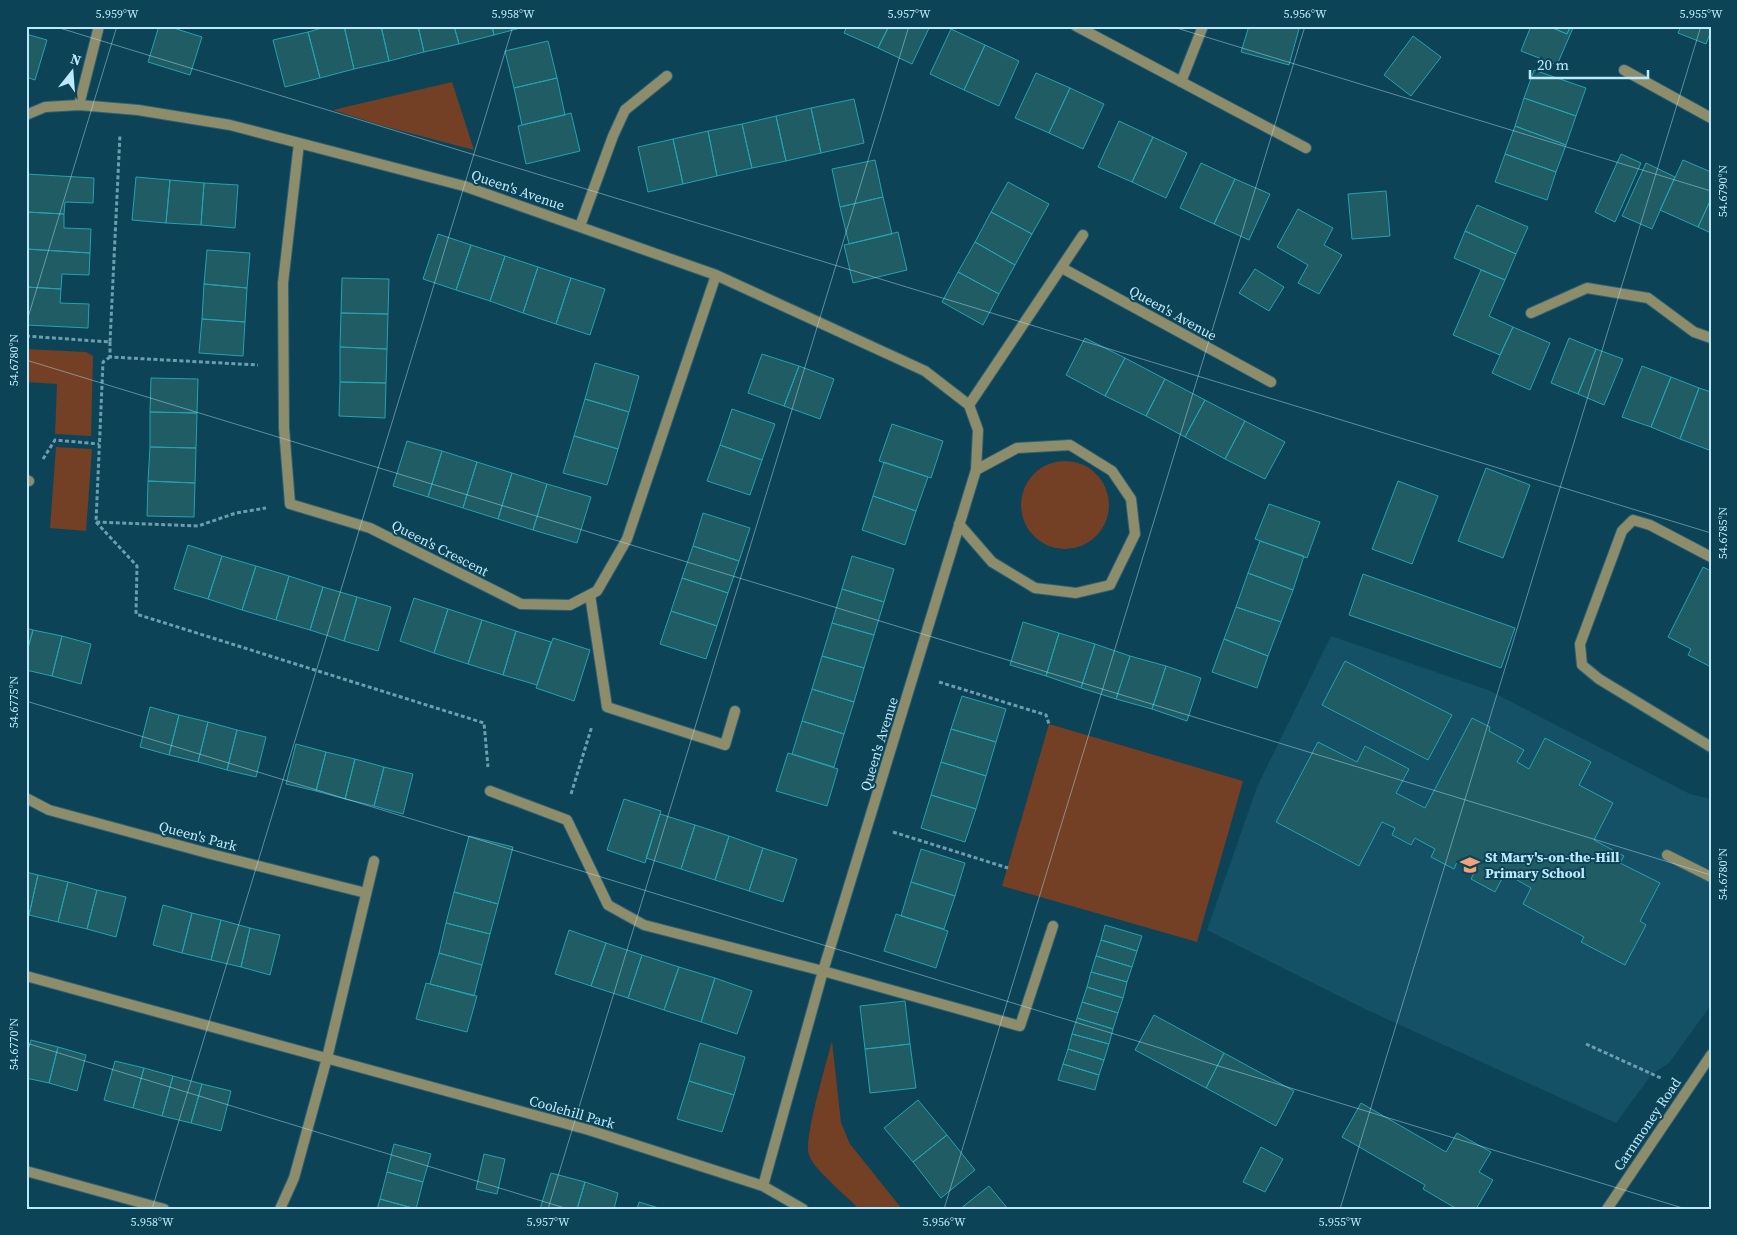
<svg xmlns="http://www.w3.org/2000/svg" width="1737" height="1235" font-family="'Source Serif 4',serif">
	<rect width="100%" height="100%" fill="#0d4356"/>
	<path fill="#145166" d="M1331,636L1488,690L1690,794L1711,799V1005L1669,1063L1652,1074L1616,1123L1367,1010L1207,930L1257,787Z"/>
	<path fill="#733f25" d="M452,82L474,150L383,126L333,110Z
		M26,349L86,352L93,356L91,436L55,434L57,384L26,382Z
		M56,447L92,449L86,531L50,528Z
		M1021 505a44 44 0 1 1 88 0a44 44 0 1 1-88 0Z
		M1049,724L1243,781L1197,942L1002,886Z
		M832,1041L841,1123L850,1144L902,1209H859C847,1196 814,1170 809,1155C803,1140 827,1061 832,1041Z"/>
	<path fill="#1f5c64" stroke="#25a2b1" d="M159,26H167L202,37L190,75L148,62Z
		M329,26H344L354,69L320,78L308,32Z
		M344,26H381L389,61L354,69Z
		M381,26H418L424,52L389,61Z
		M418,26H454L459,44L424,52Z
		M454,26H492L494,35L459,44Z
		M492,26H528L494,35Z
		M847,26H889L878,48L844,33Z
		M889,26H930L912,64L878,48Z
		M1249,26H1290L1299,29L1289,65L1241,52Z
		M1531,26H1548L1567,34L1570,27L1573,28L1557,65L1521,51Z
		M1548,26H1571L1567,34Z
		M1681,26H1711V31L1706,44L1678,33Z
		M951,29L985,45L964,90L930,74Z
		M308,32L320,78L285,87L273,40Z
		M26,34L47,40L35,80L26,77Z
		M1413,36L1441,57L1411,96L1384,75Z
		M548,41L557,78L514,88L505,51Z
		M985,45L1019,61L999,106L964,90Z
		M1534,70L1586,88L1576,116L1524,98Z
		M1036,73L1070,88L1049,133L1015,118Z
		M557,78L565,115L522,125L514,88Z
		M1070,88L1104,104L1083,149L1049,133Z
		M1524,98L1576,116L1566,145L1515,126Z
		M854,99L864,143L821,153L811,108Z
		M811,108L821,153L786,161L776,116Z
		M571,113L580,151L526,164L518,126Z
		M776,116L786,161L752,168L742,124Z
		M1119,121L1153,137L1132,182L1098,167Z
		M742,124L752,168L717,176L708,131Z
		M1515,126L1566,145L1556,172L1505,154Z
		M708,131L717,176L683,184L673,139Z
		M1153,137L1187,153L1166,198L1132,182Z
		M673,139L683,184L648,192L638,147Z
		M1505,154L1556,172L1547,200L1495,182Z
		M1621,154L1641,163L1615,222L1595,212Z
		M875,160L883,197L840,207L832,169Z
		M1683,160L1711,172V199L1698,227L1660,210Z
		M1201,163L1235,179L1214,224L1180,208Z
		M1646,163L1675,177L1652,229L1622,216Z
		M26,174L94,178L93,203L65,202L64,214L26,212Z
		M136,177L170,180L166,223L132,220Z
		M1235,179L1270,194L1249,240L1214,224Z
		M170,180L204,183L201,225L166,223Z
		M1008,182L1049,204L1032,234L991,212Z
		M204,183L238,185L235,228L201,225Z
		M1386,191L1390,236L1352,239L1348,194Z
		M883,197L892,234L849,244L840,207Z
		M1711,199V233L1698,227Z
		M1477,205L1528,227L1516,254L1465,231Z
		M1298,209L1333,228L1324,245L1342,255L1319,294L1298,283L1308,265L1277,247Z
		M26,212L64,214V228L91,229L90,253L26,249Z
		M991,212L1032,234L1015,265L975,242Z
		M1465,231L1516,254L1505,280L1454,258Z
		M898,232L907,270L853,283L844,245Z
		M438,234L471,245L456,290L423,279Z
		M975,242L1015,265L999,294L958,272Z
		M471,245L505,256L490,301L456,290Z
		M26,249L90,253L89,275L62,274L61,289L26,287Z
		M207,250L250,253L247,288L204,284Z
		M505,256L538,267L523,313L490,301Z
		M538,267L571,278L556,324L523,313Z
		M1255,269L1284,287L1269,311L1239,293Z
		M1481,270L1505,280L1489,316L1513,327L1500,355L1453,335Z
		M958,272L999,294L983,325L942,302Z
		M342,278L389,279L388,314L341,313Z
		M571,278L605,289L590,335L556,324Z
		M204,284L247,288L245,322L202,319Z
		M26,287L61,289L60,303L89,304L88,328L26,325Z
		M341,313L388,314L387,349L340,347Z
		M202,319L245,322L243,356L199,353Z
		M1513,327L1550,343L1530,390L1492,373Z
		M1085,338L1125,358L1105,396L1066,375Z
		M1569,338L1596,349L1578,394L1551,383Z
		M340,347L387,349L386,383L340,382Z
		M1596,349L1623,359L1604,405L1578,394Z
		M762,354L799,366L784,406L748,393Z
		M1125,358L1165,379L1146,416L1105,396Z
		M595,363L639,376L629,412L585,399Z
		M799,366L834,379L820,419L784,406Z
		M1642,366L1671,377L1651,427L1622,417Z
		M1671,377L1699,388L1680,439L1651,427Z
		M151,378L198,379L197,413L150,412Z
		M1165,379L1205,400L1185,437L1146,416Z
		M340,382L386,383L385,418L339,416Z
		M1699,388L1711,392V445L1709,450L1680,439Z
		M585,399L629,412L618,449L574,436Z
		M1205,400L1245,421L1225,459L1185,437Z
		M732,409L775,424L762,460L720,445Z
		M150,412L197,413L196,448L150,447Z
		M1245,421L1285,442L1265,479L1225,459Z
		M892,424L943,441L931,478L879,461Z
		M574,436L618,449L607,485L563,473Z
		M407,441L442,451L428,497L393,486Z
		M720,445L762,460L750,495L707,481Z
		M150,447L196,448L195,483L148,481Z
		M442,451L477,462L463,508L428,497Z
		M477,462L512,473L498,519L463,508Z
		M884,462L928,477L916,511L873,496Z
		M1486,468L1530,485L1503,558L1458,541Z
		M512,473L547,484L533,530L498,519Z
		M148,481L195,483L194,517L147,516Z
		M1398,481L1438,496L1412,564L1372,549Z
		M547,484L591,497L577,543L533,530Z
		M873,496L916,511L905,545L862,530Z
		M1269,504L1320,522L1307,558L1255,539Z
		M703,513L750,528L739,561L693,546Z
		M1260,541L1304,556L1293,590L1248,573Z
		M188,545L222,556L208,599L174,589Z
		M693,546L739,561L728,593L682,578Z
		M222,556L256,566L242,610L208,599Z
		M852,556L894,569L884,602L842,589Z
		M256,566L289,576L276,620L242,610Z
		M1703,567L1711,571V667L1688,655L1691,649L1668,637Z
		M1248,573L1293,590L1281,622L1236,607Z
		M1363,574L1515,628L1501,668L1349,615Z
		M289,576L323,587L310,630L276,620Z
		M682,578L728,593L717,626L671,611Z
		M323,587L357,597L344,641L310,630Z
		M842,589L884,602L874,635L832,623Z
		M357,597L391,607L378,651L344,641Z
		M414,598L448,609L434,653L400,641Z
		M1236,607L1281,622L1268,656L1224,639Z
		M448,609L482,620L468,664L434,653Z
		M671,611L717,626L706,659L660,644Z
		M482,620L516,631L503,675L468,664Z
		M1023,622L1059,633L1046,676L1010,665Z
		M832,623L874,635L864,668L822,656Z
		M26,628L33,630L26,655Z
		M33,630L62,636L52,676L26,670V655Z
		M516,631L551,642L537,685L503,675Z
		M1059,633L1095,644L1081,688L1046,676Z
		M62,636L91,644L81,684L52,676Z
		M553,638L590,650L574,701L536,688Z
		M1224,639L1268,656L1257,688L1212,672Z
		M1095,644L1130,656L1116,699L1081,688Z
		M822,656L864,668L854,702L812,689Z
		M1130,656L1166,666L1152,709L1116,699Z
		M1345,661L1452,715L1428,760L1322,705Z
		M1166,666L1201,678L1187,721L1152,709Z
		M812,689L854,702L844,734L802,721Z
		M962,696L1006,709L996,742L951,729Z
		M150,707L179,715L169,755L140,747Z
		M179,715L208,722L198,762L169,755Z
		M1472,718L1490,727L1489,731L1524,750L1517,762L1529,769L1545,738L1591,762L1579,785L1613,803L1594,840L1624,856L1620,863L1660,883L1640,921L1646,925L1625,965L1581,942L1584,937L1523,904L1531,888L1505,873L1495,892L1471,879L1475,871L1457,862L1454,869L1431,857L1435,849L1415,838L1411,845L1392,835L1395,828L1382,822L1359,866L1276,822L1318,742L1357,762L1365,746L1409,769L1396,793L1425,808Z
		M802,721L844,734L834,767L792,754Z
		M208,722L237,730L227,770L198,762Z
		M951,729L996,742L986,776L941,762Z
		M237,730L266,737L256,777L227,770Z
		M296,744L326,752L316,791L286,784Z
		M326,752L355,759L345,799L316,791Z
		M788,753L838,769L827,806L776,791Z
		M355,759L384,767L374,806L345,799Z
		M941,762L986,776L976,809L931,795Z
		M384,767L413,774L403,814L374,806Z
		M931,795L976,809L965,842L921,828Z
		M624,799L661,811L645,863L607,850Z
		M660,814L695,825L681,869L646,858Z
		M695,825L729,836L715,880L681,869Z
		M469,836L513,847L498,904L454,892Z
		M729,836L763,848L749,891L715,880Z
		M763,848L797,859L783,902L749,891Z
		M921,849L965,863L955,896L911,882Z
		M26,872L38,875L29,915L26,914Z
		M38,875L68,882L58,922L29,915Z
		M68,882L97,890L87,929L58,922Z
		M911,882L955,896L944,929L901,916Z
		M97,890L126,897L116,937L87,929Z
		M454,892L498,904L490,934L446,923Z
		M163,905L192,913L182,953L153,945Z
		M192,913L221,920L211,960L182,953Z
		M896,914L948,931L936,968L884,951Z
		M221,920L250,928L241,967L211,960Z
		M446,923L490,934L482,965L439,953Z
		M1105,925L1142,936L1137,951L1101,940Z
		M250,928L280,935L270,975L241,967Z
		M569,930L606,943L591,986L555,974Z
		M1101,940L1137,951L1132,967L1096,956Z
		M606,943L642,955L628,998L591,986Z
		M439,953L482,965L474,996L430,984Z
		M642,955L679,967L664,1010L628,998Z
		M1096,956L1132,967L1127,982L1091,972Z
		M679,967L715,978L701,1022L664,1010Z
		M1091,972L1127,982L1123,998L1087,987Z
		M715,978L752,991L737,1034L701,1022Z
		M426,983L477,996L467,1032L416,1019Z
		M1087,987L1123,998L1118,1013L1082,1002Z
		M905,1001L910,1044L865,1049L860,1006Z
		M1082,1002L1118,1013L1113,1029L1077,1018Z
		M1154,1015L1224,1053L1206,1088L1135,1050Z
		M1077,1018L1113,1029L1109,1044L1072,1034Z
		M1072,1034L1109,1044L1104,1060L1068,1049Z
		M31,1040L58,1047L49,1083L26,1078V1057Z
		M700,1043L745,1057L734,1095L689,1081Z
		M910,1044L916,1088L870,1093L865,1049Z
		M58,1047L86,1055L77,1091L49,1083Z
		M1068,1049L1104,1060L1099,1075L1063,1064Z
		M1224,1053L1294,1091L1276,1126L1206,1088Z
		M115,1061L144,1068L133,1108L104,1100Z
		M1063,1064L1099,1075L1095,1090L1058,1080Z
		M144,1068L173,1076L162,1116L133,1108Z
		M173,1076L202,1084L191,1123L162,1116Z
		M689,1081L734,1095L722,1132L677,1119Z
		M202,1084L231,1091L221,1131L191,1123Z
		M918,1100L947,1135L913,1162L884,1128Z
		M1361,1103L1446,1152L1457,1133L1491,1152L1479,1172L1493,1180L1476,1209H1457L1423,1189L1425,1185L1342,1137Z
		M947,1135L975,1170L941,1198L913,1162Z
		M394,1144L431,1154L423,1182L387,1172Z
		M1261,1147L1283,1159L1265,1192L1243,1182Z
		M484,1154L505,1159L497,1194L476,1189Z
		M387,1172L423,1182L416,1209L380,1199Z
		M551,1173L585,1182L577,1209H540Z
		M585,1182L618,1193L614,1209H577Z
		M989,1186L1008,1209H960Z
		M380,1199L416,1209H377Z
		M639,1202L662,1209H637Z"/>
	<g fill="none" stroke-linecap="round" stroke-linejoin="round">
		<defs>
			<path id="service" d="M580,226L613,136L625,110L667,76
				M1062,268L1271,382
				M26,480L29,481
				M1711,557L1650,525L1633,520L1622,531L1580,644L1582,665L1599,679L1711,747
				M590,595L607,707L725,745L735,711
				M1667,855L1711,877
				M823,971L1020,1026L1053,926"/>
			<path id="minor" d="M1076,26L1306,148
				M1624,70L1711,118
				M1181,82L1203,26
				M79,105L99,26
				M26,115L45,107L79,105L138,110L230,125L464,186L716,275L925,371L969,405L978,430L976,470L823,971L763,1186
				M299,143L283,283L284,428L290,504L370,528L521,604L570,605L597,591L627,539L716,275
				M1531,313L1587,288L1648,298L1694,332L1711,338
				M969,405L1083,235
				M959,524L992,562L1035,588L1076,593L1110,585L1135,534L1131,499L1112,471L1070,445L1017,448L976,470
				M490,791L567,820L608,905L644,925L823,971
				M26,798L49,810L211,854L366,893
				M26,976L589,1130L763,1186L803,1209
				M26,1171L164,1209
				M280,1209L294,1178L327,1058L374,861"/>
			<path id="tertiary" d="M1607,1209L1711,1055"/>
		</defs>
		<use href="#service" stroke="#2d6174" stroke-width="12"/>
		<use href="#minor" stroke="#2d6174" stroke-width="12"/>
		<use href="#tertiary" stroke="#2d6174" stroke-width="12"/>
		<path stroke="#6c9db0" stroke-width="3" stroke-dasharray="4 2.5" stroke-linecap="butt" d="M26,336L110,342L120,134
			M110,342V357L258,365
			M110,357L103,362L96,522L198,526L236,513L266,508
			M43,459L55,440L99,444
			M96,522L137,566L136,614L484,723L488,767
			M939,682L1046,715L1049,724
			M571,794L592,726
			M893,832L1008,868
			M1586,1044L1663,1079"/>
		<use href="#service" stroke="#8d8c6b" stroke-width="10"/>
		<use href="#minor" stroke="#8d8c6b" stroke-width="10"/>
		<use href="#tertiary" stroke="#8d8c6b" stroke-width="10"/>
	</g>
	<path fill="none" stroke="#bde9fc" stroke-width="1" stroke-opacity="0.45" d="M53,26L1711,533M1170,26L1711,191M26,324L117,26M26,360L1711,875M26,701L1686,1209M26,1043L568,1209M152,1209L513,26M548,1209L909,26M944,1209L1305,26M1340,1209L1701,26"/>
	<defs>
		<symbol id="school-bare" viewBox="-9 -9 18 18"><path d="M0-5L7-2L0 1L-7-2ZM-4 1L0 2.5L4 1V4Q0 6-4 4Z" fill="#f1a27b" stroke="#0d4356" stroke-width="2.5" paint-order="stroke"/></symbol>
	</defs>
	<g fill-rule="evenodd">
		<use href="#school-bare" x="1456" y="851" width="28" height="28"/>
	</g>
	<g text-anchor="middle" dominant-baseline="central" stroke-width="4" stroke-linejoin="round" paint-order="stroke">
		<g font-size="14" fill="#bde9fc" stroke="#0d4356">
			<text transform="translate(518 190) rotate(19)">Queen's Avenue</text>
			<text transform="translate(1173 313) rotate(29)">Queen's Avenue</text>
			<text transform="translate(440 548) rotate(27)">Queen's Crescent</text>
			<text transform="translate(879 744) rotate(-73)">Queen's Avenue</text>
			<text transform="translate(198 836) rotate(15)">Queen's Park</text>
			<text transform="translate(572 1112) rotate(16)">Coolehill Park</text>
			<text transform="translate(1647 1124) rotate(-56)">Carnmoney Road</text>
		</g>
		<g font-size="14" font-weight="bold" fill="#bde9fc" stroke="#0d4356" text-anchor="start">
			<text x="1485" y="857">St Mary's-on-the-Hill<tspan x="1485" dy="16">Primary School</tspan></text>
		</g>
	</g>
	<rect width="1737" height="1235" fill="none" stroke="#0d4356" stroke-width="55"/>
	<g transform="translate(72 72) rotate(17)" stroke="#0d4356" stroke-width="4" paint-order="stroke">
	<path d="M0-4L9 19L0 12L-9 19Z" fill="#bde9fc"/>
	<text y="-8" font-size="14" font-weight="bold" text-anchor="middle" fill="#bde9fc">N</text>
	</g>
	<path d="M1530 70v8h118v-8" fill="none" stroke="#bde9fc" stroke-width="2.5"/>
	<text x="1537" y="70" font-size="15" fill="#bde9fc" stroke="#0d4356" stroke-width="4" paint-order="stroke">20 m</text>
	<rect x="28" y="28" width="1682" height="1180" fill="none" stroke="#bde9fc" stroke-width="2"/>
	<g font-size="12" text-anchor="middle" fill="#bde9fc">
		<text x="117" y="18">5.959°W</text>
		<text x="513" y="18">5.958°W</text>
		<text x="909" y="18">5.957°W</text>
		<text x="1305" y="18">5.956°W</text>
		<text x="1701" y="18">5.955°W</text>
		<text transform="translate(1723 191) rotate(-90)" y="4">54.6790°N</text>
		<text transform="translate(14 360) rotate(-90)" y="4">54.6780°N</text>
		<text transform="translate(1723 533) rotate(-90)" y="4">54.6785°N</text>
		<text transform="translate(14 702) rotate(-90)" y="4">54.6775°N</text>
		<text transform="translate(1723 874) rotate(-90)" y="4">54.6780°N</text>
		<text transform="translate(14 1044) rotate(-90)" y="4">54.6770°N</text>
		<text x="152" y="1226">5.958°W</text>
		<text x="548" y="1226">5.957°W</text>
		<text x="944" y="1226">5.956°W</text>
		<text x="1340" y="1226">5.955°W</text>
	</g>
</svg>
